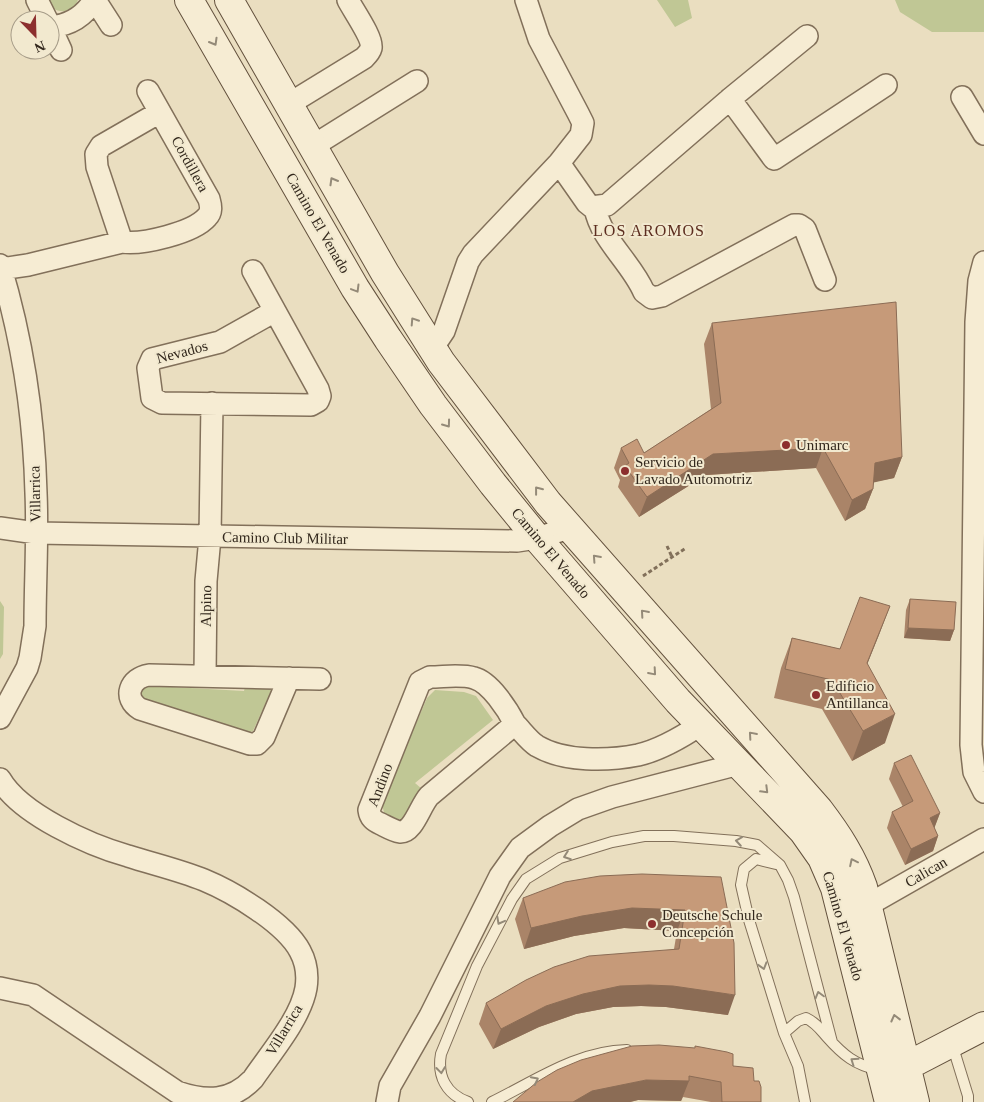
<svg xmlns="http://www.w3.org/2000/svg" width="984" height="1102" font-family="'Times New Roman',serif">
	<rect width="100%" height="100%" fill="#eadec0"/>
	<path fill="#c0c795" d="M46,0H78C71,15 54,15 46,0Z
		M657,0H688L692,18L675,27Z
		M895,0H984V32H932L900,12Z
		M0,601L4,607L3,654L0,659Z
		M169,680L172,687L244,691L246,683L268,686L271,691L253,731L246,734L146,701L141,694L142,687Z
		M435,690L464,692L476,696L493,720L415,783L422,789L416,795L402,819H394L384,813L382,803L427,698Z"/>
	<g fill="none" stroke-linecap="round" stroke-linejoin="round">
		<defs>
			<path id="lane" d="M776,864L756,859L744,869L741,885L749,920L784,1033L798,1066L805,1102
				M784,1033L798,1021L806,1018C816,1023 820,1029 827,1037C843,1055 855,1065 879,1070
				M952,1044L968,1096V1102
				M468,1102C446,1094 437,1076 441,1054L477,966L512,899L526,879L560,858L612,842L644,836H674L736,841L757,845L780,865L788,880L794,897L832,1042
				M492,1102C535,1081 577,1051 627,1050"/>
			<path id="street" d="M37,0L47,20
				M95,0L111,25
				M50,26L61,50
				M51,27C70,25 84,17 94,0
				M962,97L984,134
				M730,99L774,159L886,85
				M289,104L364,58C367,55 370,52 371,48C373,38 353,10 348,0
				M313,146L417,81
				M559,163L587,203L592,207L607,205L730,99L807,36
				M595,208C601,240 631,262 644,292L652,298L662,296L794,225H799L805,229L825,280
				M122,242L97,167L96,154L101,146L160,112
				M984,262L979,281L976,322L971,745L974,772L984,792
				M0,265C22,338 34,416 36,493C38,537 35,581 35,626L30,658L27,668L0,718
				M0,269L28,265L122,242C142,245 193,233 207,217C212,212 211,206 209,199L148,91
				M253,271L318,389L320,396L318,401L311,405L162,403L152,398L148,368L152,359L220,342L275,311
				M432,349L444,331L468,262L473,254L559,163L581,135L583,123L578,113L539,39L526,0
				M0,528L36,533L517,541L537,538L569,528
				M205,676L206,581L210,537L212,403
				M430,677C444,677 461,674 474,678C490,682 508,710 515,724L429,796C420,806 413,833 400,832C394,831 387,827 381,824C374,821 370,818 369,810L420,682Z
				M289,678L264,737L257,744H250L140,709C122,698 130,678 149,675L320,679
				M515,724C522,731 529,741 537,746C564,762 608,761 638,755C660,750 682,737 700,725
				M0,779C20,814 89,845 128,856C153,864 179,870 204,880C233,892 285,923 300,951C306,962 308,975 306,988C301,1018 270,1054 253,1079C231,1102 206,1102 177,1092L33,995L0,988
				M868,905L984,839
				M387,1102L390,1086L430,1016L500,876L520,848L550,826L578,809L612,797L739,764"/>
			<path id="secondary" d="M189,0L355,288L388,339L433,405L493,484L537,538L678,701L803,831L822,858L835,888L889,1102
				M229,0L385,273L441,362L548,503L819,810C838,835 853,858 863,887L915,1102
				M890,1069L907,1066L984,1026"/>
		</defs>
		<use href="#lane" stroke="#82705a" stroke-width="12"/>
		<use href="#street" stroke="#82705a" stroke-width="24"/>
		<use href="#secondary" stroke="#63513d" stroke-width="30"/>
		<path stroke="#82705a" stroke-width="3" stroke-dasharray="4 2.5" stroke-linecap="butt" d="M667,546L672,557
			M643,576L686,548"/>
		<use href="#lane" stroke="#f6ecd3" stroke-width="10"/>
		<use href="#street" stroke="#f6ecd3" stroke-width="21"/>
		<use href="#secondary" stroke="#f6ecd3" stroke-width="28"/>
	</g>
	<path fill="#aa8468" d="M712,323L902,457L894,478L873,482V489L865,509L845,521L816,468L706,475L639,517L618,487L620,480L614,468L621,448L644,453L711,409L704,344Z
		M910,599L954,630L950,641L904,638L906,610Z
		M890,606L867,664L885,743L852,761L822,709L774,698L781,668L792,638L840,649Z
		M894,763L940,813L934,828L938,836L933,851L905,865L887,828L892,812L903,807L889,779Z
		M721,877L728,1015L666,1007L641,1006L613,1007L576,1014L539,1027L493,1049L479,1024L486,1003L674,949L677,931L624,928L574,936L524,949L515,919L523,898Z
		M733,1066L754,1081L761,1102H711L683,1097L681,1101L638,1100L630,1102H513Z"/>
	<path fill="#8b6c55" d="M823,448L816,468L706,475L639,517L647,497L713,454Z
		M902,457L894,478L867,484L875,463Z
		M873,489L865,509L845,521L852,500Z
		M890,606L879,635L856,692L867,663Z
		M908,628L954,630L950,641L904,638Z
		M895,714L885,743L852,761L863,731Z
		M940,813L934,829L930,818Z
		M938,836L933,851L905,865L911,849Z
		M632,908L685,910L677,931L624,928L574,936L524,949L531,928L582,916Z
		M649,985L673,986L735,995L728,1015L666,1007L641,1006L613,1007L576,1014L539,1027L493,1049L501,1029L546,1006L583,994L620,986Z
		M646,1080L689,1081L681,1101L638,1100L630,1102H573L592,1091Z"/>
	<path fill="#c69a79" stroke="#8b6c55" d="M896,302L902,457L875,463L873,489L852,500L823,448L713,454L647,497L625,466L629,463L621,448L637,439L644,453L721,403L712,323Z
		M860,597L890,606L867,663L895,714L863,731L832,680L785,669L792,638L840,649Z
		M910,599L956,602L954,630L908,628Z
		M911,755L940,813L930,818L938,836L911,849L892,812L913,801L894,763Z
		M642,874L721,877L734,943L735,995L673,986L649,985L620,986L583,994L546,1006L501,1029L486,1003L526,980L554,967L589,956L679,949L685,910L632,908L582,916L531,928L523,898L565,882L600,876Z
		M659,1045L695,1048V1046L727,1052L733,1054V1066L753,1068L754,1081H759L761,1087V1102H722L721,1082L689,1076V1081L646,1080L592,1091L573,1102H513L537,1082L557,1070L581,1060L632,1046Z"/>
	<defs><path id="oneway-chevron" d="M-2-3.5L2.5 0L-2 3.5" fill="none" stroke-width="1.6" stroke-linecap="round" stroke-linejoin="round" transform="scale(1.25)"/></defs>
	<g stroke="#948a78">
		<use href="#oneway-chevron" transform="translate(214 42) rotate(60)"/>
		<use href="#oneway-chevron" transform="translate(333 181) rotate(-120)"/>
		<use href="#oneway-chevron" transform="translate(356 289) rotate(59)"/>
		<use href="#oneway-chevron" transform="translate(414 321) rotate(-123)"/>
		<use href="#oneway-chevron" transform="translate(447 424) rotate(54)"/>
		<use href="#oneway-chevron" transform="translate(538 490) rotate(-128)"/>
		<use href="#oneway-chevron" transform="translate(596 558) rotate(-132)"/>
		<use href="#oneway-chevron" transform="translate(644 613) rotate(-131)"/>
		<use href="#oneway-chevron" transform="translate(653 672) rotate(49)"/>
		<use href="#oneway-chevron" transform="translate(752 735) rotate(-131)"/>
		<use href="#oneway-chevron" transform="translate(765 790) rotate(45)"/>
		<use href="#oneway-chevron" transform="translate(739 841) rotate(-171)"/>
		<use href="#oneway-chevron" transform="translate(567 856) rotate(160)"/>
		<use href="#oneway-chevron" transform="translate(853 862) rotate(-116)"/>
		<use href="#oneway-chevron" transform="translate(500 921) rotate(118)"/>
		<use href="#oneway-chevron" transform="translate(763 966) rotate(73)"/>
		<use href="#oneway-chevron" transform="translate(819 995) rotate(-105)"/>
		<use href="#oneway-chevron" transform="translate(895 1018) rotate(-104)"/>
		<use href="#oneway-chevron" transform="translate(854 1061) rotate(-145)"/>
		<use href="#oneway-chevron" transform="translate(441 1070) rotate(83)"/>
		<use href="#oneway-chevron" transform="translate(535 1080) rotate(-27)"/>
	</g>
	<g fill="#8c2f2e" stroke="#f2e9cf" stroke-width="2">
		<circle cx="786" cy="445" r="5"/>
		<circle cx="625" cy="471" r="5"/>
		<circle cx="816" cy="695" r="5"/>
		<circle cx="652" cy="924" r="5"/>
	</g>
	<g text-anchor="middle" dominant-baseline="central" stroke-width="4" stroke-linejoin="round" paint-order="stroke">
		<g font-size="15" fill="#33281d" stroke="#f2e9cf">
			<text transform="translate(190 164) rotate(61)">Cordillera</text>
			<text transform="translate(318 223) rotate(60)">Camino El Venado</text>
			<text transform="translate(182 352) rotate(-15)">Nevados</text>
			<text transform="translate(35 494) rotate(-91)">Villarrica</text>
			<text transform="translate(285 538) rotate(1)">Camino Club Militar</text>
			<text transform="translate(551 553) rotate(50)">Camino El Venado</text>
			<text transform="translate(206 606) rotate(-89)">Alpino</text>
			<text transform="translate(380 785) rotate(-69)">Andino</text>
			<text transform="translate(926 872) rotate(-30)">Calican</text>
			<text transform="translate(843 926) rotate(74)">Camino El Venado</text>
			<text transform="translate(284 1030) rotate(-59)">Villarrica</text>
		</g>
		<g font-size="15" fill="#33281d" stroke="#f2e9cf" text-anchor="start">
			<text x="796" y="445">Unimarc</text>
			<text x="635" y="462">Servicio de<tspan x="635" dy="17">Lavado Automotriz</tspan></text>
			<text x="826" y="686">Edificio<tspan x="826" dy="17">Antillanca</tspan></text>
			<text x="662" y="915">Deutsche Schule<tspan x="662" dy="17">Concepción</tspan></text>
		</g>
		<g font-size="16" letter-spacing="1" fill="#5c2d1f" stroke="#f2e9cf">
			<text x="649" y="230">LOS AROMOS</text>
		</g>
	</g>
	<g transform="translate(35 35) rotate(157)"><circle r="24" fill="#f2e9cf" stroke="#a69c88"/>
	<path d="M0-4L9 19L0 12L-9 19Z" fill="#8c2f2e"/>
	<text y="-8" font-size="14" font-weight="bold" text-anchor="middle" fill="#33281d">N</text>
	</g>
</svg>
